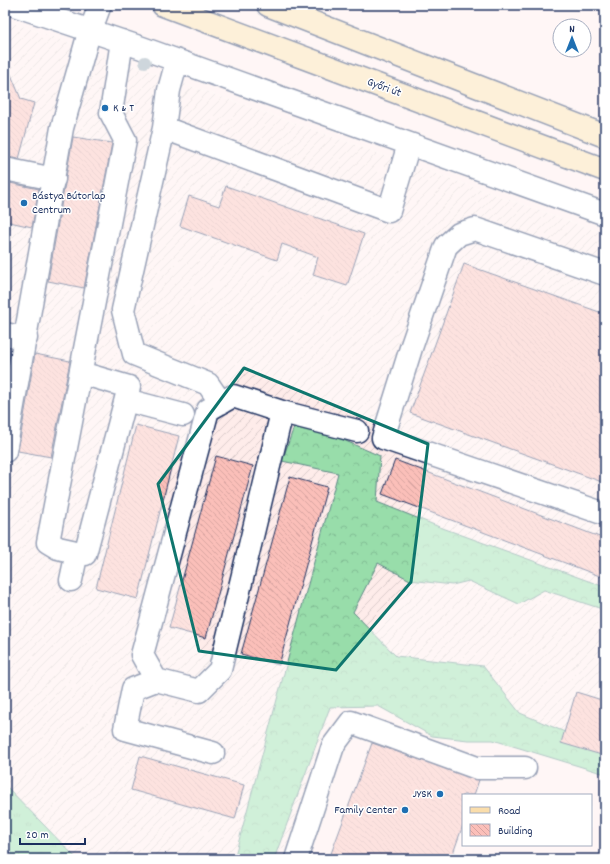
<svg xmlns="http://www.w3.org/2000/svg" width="610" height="864" font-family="Dekko,sans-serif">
	<defs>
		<pattern id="industrial-furrows" width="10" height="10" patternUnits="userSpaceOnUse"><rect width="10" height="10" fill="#feecea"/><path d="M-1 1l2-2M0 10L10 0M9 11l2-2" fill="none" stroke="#d9cbcb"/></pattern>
		<pattern id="grass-tufts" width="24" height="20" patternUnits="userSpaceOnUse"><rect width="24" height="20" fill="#98ddaa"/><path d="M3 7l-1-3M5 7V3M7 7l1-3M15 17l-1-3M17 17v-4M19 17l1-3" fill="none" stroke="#82be95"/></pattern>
		<pattern id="forest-crowns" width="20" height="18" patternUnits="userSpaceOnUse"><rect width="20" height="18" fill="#98ddaa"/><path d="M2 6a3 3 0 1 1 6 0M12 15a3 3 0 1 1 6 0" fill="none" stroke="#82be95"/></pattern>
		<pattern id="building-back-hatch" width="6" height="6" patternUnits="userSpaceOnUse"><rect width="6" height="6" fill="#fbbfb9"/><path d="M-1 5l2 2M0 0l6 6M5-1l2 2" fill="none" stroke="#d7a4a1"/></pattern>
	</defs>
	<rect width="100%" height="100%" fill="#fff"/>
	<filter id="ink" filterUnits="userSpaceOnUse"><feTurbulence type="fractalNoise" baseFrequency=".025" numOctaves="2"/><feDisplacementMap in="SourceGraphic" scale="8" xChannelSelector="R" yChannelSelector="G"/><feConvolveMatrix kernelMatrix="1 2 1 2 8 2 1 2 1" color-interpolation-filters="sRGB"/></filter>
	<g filter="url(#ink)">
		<path fill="#feecea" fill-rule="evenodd" d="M5,5H605V234L5,20ZM560,26H584V50H560Z
			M340,683L605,774V859H283ZM463,795H591V845H463Z"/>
		<path fill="url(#industrial-furrows)" d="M5,20L605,234V774L340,683L283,859H77L5,785Z"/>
		<path fill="url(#grass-tufts)" stroke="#5a8684" d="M5,785L77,859H5Z"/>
		<path fill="url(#forest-crowns)" stroke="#5a8684" d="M295,424L332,435L380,456L377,502L437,526L605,587V610L544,590L519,604L469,581L452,585L410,580L378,563L353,612L396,656L483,666L520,713L605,749V774L493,740H468L432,736L378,706L330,707L274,859H234L338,473L282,461Z"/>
		<path fill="url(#building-back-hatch)" stroke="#1b2f5e" d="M5,60L21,99L34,103L19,159L5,157Z
			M73,137L112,143L84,288L48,281Z
			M5,182L39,189L32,227L5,221Z
			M226,186L364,234L347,286L313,275L318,257L282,244L277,260L180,226L189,196L219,206Z
			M464,264L605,314V483L410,413Z
			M5,348L10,349L5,379Z
			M35,354L70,361L51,457L18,451Z
			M136,425L179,436L138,599L96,588Z
			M216,456L253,466L206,638L169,628Z
			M395,460L605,539V578L382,494Z
			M290,477L327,487L279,665L241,654Z
			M576,692L605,701V756L561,743Z
			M372,743L479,780L474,795H463V825L451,859H329Z
			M140,756L244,785L235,819L131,790Z"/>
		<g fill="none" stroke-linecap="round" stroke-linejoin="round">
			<defs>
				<path id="minor" d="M14,5L142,48L605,214
					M177,61L169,90L164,128L389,211L409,144
					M164,128L123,310L134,354L208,384L221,403
					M5,169L54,179
					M605,274L475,229L459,234L446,246L411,348L383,438L605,514
					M5,334L26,338
					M81,373L129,387L85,554L58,548L48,542L125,140L111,113L122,41
					M126,400L183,415
					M282,412L233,396L208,410L142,655L156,680L199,691L220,670L282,412L357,431
					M5,451L62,128L87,40L100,5
					M71,580L77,552
					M156,680L133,689L125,729L213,753
					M296,859L333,746L351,722L477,768H525"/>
				<path id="major" d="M163,5C310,61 458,114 605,170
					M268,5L605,136"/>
			</defs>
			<use href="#minor" stroke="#1b2f5e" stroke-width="25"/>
			<use href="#major" stroke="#1b2f5e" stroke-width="25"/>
			<use href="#minor" stroke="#fff" stroke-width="22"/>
			<use href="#major" stroke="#faddab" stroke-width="22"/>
		</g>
		<circle fill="#93a4b1" cx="145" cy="62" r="6"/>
	</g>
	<path d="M0 0H610V864H0ZM244,368L428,444L411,582L336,670L199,651L158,484Z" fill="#fff" fill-opacity=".55" fill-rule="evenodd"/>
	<path fill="none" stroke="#0f766e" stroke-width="3" stroke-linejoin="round" d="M244,368L428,444L411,582L336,670L199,651L158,484Z"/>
	<g fill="#1f6fb2" stroke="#fff" stroke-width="1.5">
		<circle cx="105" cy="108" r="4"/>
		<circle cx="24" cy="203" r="4"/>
		<circle cx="440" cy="794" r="4"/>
		<circle cx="405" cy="810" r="4"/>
	</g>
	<g text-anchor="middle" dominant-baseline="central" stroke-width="3" stroke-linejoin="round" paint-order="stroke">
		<g font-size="12" fill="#1b2f5e" stroke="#fff">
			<text transform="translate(384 88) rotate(20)">Győri út</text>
		</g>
		<g font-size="12" fill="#1b2f5e" stroke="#fff" text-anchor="start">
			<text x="113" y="108">K &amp; T</text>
			<text x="32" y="196">Bástya Bútorlap<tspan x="32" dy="14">Centrum</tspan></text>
			<text x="432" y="794" text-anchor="end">JYSK</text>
			<text x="397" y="810" text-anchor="end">Family Center</text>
		</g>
	</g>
	<rect width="610" height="864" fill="none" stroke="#fff" stroke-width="20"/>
	<rect x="10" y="10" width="590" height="844" fill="none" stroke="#1b2f5e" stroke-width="1.5" filter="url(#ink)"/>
	<rect x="462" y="794" width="130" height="52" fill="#ffffff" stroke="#a4acbf"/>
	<rect x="470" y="807" width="20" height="6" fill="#faddab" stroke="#a4acbf"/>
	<text x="498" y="814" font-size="12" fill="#1b2f5e">Road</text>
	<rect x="470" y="824" width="20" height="12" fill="url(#building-back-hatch)" stroke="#a4acbf"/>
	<text x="498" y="834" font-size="12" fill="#1b2f5e">Building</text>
	<g transform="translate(572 38)"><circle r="19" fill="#ffffff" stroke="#a4acbf"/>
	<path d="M0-3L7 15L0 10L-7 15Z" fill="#1f6fb2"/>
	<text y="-6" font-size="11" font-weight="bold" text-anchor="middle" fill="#1b2f5e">N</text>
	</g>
	<path d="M20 838v6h65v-6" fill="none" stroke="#1b2f5e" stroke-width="2"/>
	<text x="26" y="838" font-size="12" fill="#1b2f5e" stroke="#ffffff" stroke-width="3" paint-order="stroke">20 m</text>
</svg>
